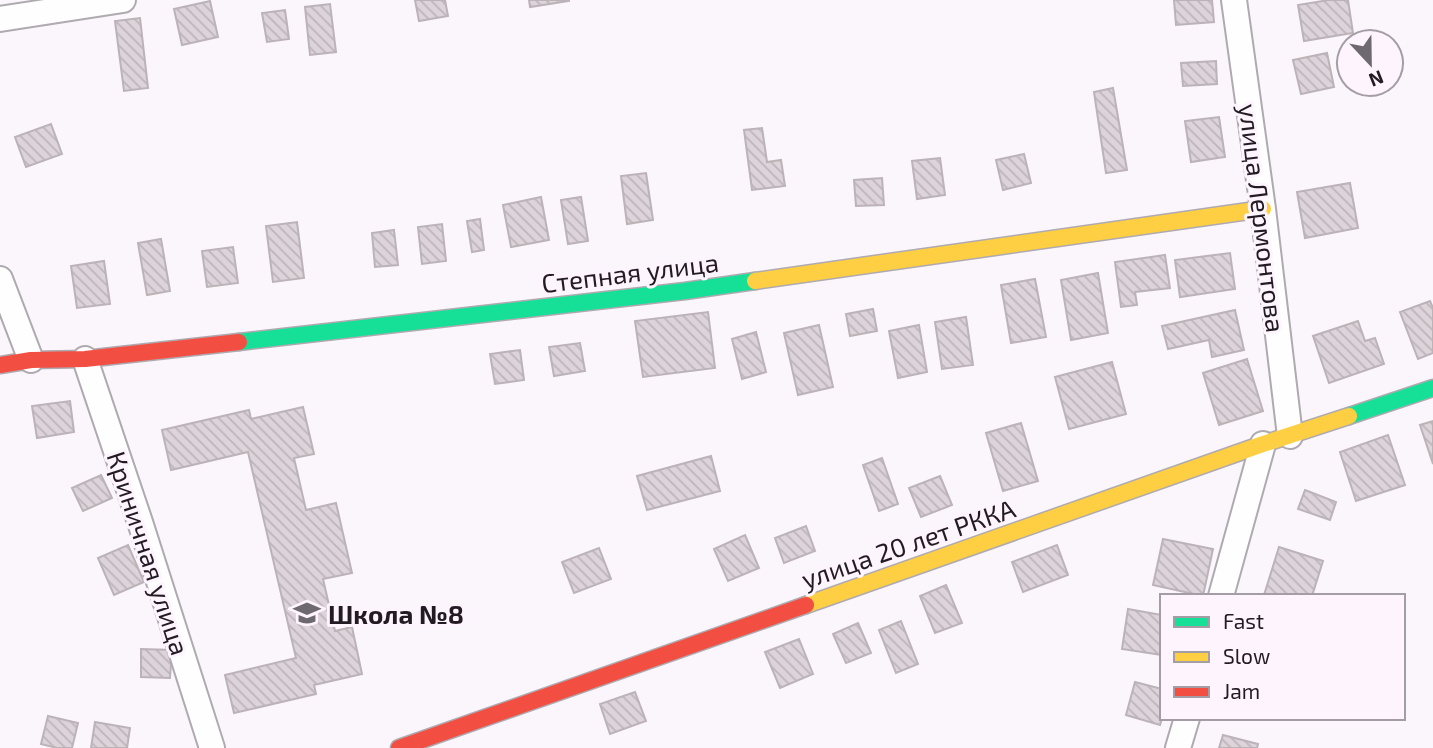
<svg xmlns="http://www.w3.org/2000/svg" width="1433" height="748" font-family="'Exo 2',sans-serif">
	<defs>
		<pattern id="building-back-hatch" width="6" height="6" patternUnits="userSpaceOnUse" patternTransform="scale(1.75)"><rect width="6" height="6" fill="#ddd3da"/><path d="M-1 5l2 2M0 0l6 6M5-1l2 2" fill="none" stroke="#bdb5bb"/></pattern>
	</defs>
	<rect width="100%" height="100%" fill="#fbf6fc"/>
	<path fill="url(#building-back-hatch)" stroke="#bbb3b8" stroke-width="2" d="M415,0H445L448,16L419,21Z
		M529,0H569V1L530,7Z
		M1174,0H1212L1214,22L1176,25Z
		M1329,0H1348L1353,33L1304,41L1298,5Z
		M210,1L218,37L182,45L174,9Z
		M330,4L336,52L310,55L305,7Z
		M285,10L289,39L267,42L262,13Z
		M140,18L148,88L124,91L115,21Z
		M1327,53L1334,87L1301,94L1293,60Z
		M1216,61L1217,84L1183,86L1181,63Z
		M1113,88L1127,170L1106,173L1094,92Z
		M1219,117L1225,157L1191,162L1185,121Z
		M51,124L62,154L26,167L15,137Z
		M762,128L767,162L781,160L785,186L752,190L744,130Z
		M1024,154L1031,183L1003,190L996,160Z
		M940,158L945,195L917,199L912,161Z
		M646,173L653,220L627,224L621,176Z
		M882,178L884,205L856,206L854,180Z
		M1350,183L1358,228L1305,238L1297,192Z
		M541,197L549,240L511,247L503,205Z
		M581,197L588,241L568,244L561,200Z
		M480,219L484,250L472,252L467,221Z
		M297,222L304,278L273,282L266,226Z
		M442,224L446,261L422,264L418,227Z
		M394,230L398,265L375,267L372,233Z
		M161,239L170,291L147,295L138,243Z
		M233,247L238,283L207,287L202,251Z
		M1230,253L1235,289L1180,297L1175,260Z
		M1165,255L1170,288L1135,292L1137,305L1121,307L1115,262Z
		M104,261L110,304L77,308L71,266Z
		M1098,273L1108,333L1071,340L1061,280Z
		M1035,279L1046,337L1011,343L1001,285Z
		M1430,301L1433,308V353L1418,359L1400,312Z
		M873,309L877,331L850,336L846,314Z
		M1235,310L1244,350L1212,357L1209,340L1168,349L1162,326Z
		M708,312L715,368L643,377L635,321Z
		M966,317L973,365L942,369L935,322Z
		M1358,321L1365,341L1375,338L1384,364L1329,383L1313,336Z
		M819,325L833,387L798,395L784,333Z
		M919,325L927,372L898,378L889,331Z
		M756,332L766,372L742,379L732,339Z
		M580,343L585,371L554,376L549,347Z
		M520,350L524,380L495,384L490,354Z
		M1247,359L1263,411L1219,425L1203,373Z
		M1112,362L1126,414L1069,429L1055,377Z
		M70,401L74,432L37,438L32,406Z
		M303,407L314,454L294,458L306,510L336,503L352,573L323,579L335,631L352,627L362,674L314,685L316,694L234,713L225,675L296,658L248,452L171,470L162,430L249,410L251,419Z
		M1433,421V464L1420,425Z
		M1021,423L1038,481L1003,491L986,433Z
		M1388,435L1405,485L1356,501L1340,452Z
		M711,456L720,491L647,510L637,476Z
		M882,458L898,504L879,511L863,465Z
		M101,475L112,498L83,511L72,488Z
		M940,476L952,505L921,517L909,488Z
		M1305,490L1336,502L1330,520L1298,509Z
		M806,526L815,551L784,563L775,538Z
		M745,535L759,568L728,581L714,549Z
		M1163,539L1213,549L1203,596L1153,585Z
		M128,545L144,582L114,595L98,558Z
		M1057,545L1068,575L1023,592L1012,562Z
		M1279,547L1323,561L1312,596L1264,595Z
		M599,548L611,579L574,593L562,562Z
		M946,585L962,623L935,633L920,596Z
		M1128,609L1162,615V655L1122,649Z
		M901,621L918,664L896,673L879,630Z
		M858,623L871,653L846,663L833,634Z
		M799,639L813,674L780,688L765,652Z
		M141,649L172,650L170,678L141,677Z
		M1135,682L1162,689V718L1160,725L1126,715Z
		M635,692L646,721L610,734L600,704Z
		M48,716L78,723L72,748H57L41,744Z
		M95,722L130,728L127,748H91Z
		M1223,735L1258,744L1257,748H1219Z"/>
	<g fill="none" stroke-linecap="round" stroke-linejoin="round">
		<defs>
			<path id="street" d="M1234,0L1263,209L1290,436
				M0,19L123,0
				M0,279L31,360
				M85,359L140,522L212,748
				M1221,596L1263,444
				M1178,748L1187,718"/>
			<path id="fast" d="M239,342L685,291L755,281
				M1349,416L1433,388"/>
			<path id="slow" d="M755,281L1263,209
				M806,605L1263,444L1349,416"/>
			<path id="jam" d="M0,365L31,360L85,359L239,342
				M399,748L806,605"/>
		</defs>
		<use href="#street" stroke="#afaab0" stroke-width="28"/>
		<use href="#fast" stroke="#afaab0" stroke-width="19"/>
		<use href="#slow" stroke="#afaab0" stroke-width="19"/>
		<use href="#jam" stroke="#afaab0" stroke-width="19"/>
		<use href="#street" stroke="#fefeff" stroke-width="24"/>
		<use href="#fast" stroke="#16e098" stroke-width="16"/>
		<use href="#slow" stroke="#ffcf43" stroke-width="16"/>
		<use href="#jam" stroke="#f24e42" stroke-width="16"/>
	</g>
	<defs>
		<symbol id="school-bare" viewBox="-9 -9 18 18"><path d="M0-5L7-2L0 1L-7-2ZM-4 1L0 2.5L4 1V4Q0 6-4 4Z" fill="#6e686f" stroke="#fdf4fe" stroke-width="2.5" paint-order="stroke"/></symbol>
	</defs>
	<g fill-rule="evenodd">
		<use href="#school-bare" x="288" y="594" width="38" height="38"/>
	</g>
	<g text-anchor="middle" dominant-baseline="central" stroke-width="6" stroke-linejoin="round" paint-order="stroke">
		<g font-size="26" fill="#221b23" stroke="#fdf4fe">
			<text transform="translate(1263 218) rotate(83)">улица Лермонтова</text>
			<text transform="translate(630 272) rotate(-7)">Степная улица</text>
			<text transform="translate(908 543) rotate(-19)">улица 20 лет РККА</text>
			<text transform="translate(149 553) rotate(72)">Криничная улица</text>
		</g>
		<g font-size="26" font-weight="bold" fill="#221b23" stroke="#fdf4fe" text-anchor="start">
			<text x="328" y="613">Школа №8</text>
		</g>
	</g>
	<rect x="1160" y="594" width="245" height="126" fill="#fdf4fe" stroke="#a59da6" stroke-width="2"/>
	<rect x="1174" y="617" width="35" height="10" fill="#16e098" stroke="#a59da6" stroke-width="2"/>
	<text x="1223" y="629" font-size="21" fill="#221b23">Fast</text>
	<rect x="1174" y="652" width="35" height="10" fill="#ffcf43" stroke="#a59da6" stroke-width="2"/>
	<text x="1223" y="664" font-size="21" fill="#221b23">Slow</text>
	<rect x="1174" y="687" width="35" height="10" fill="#f24e42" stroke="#a59da6" stroke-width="2"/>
	<text x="1223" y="699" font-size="21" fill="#221b23">Jam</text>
	<g transform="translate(1370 63) rotate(158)"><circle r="33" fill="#fdf4fe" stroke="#a59da6" stroke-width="2"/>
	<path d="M0-5L12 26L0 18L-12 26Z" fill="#6e686f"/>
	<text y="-10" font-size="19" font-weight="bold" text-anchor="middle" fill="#221b23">N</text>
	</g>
</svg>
